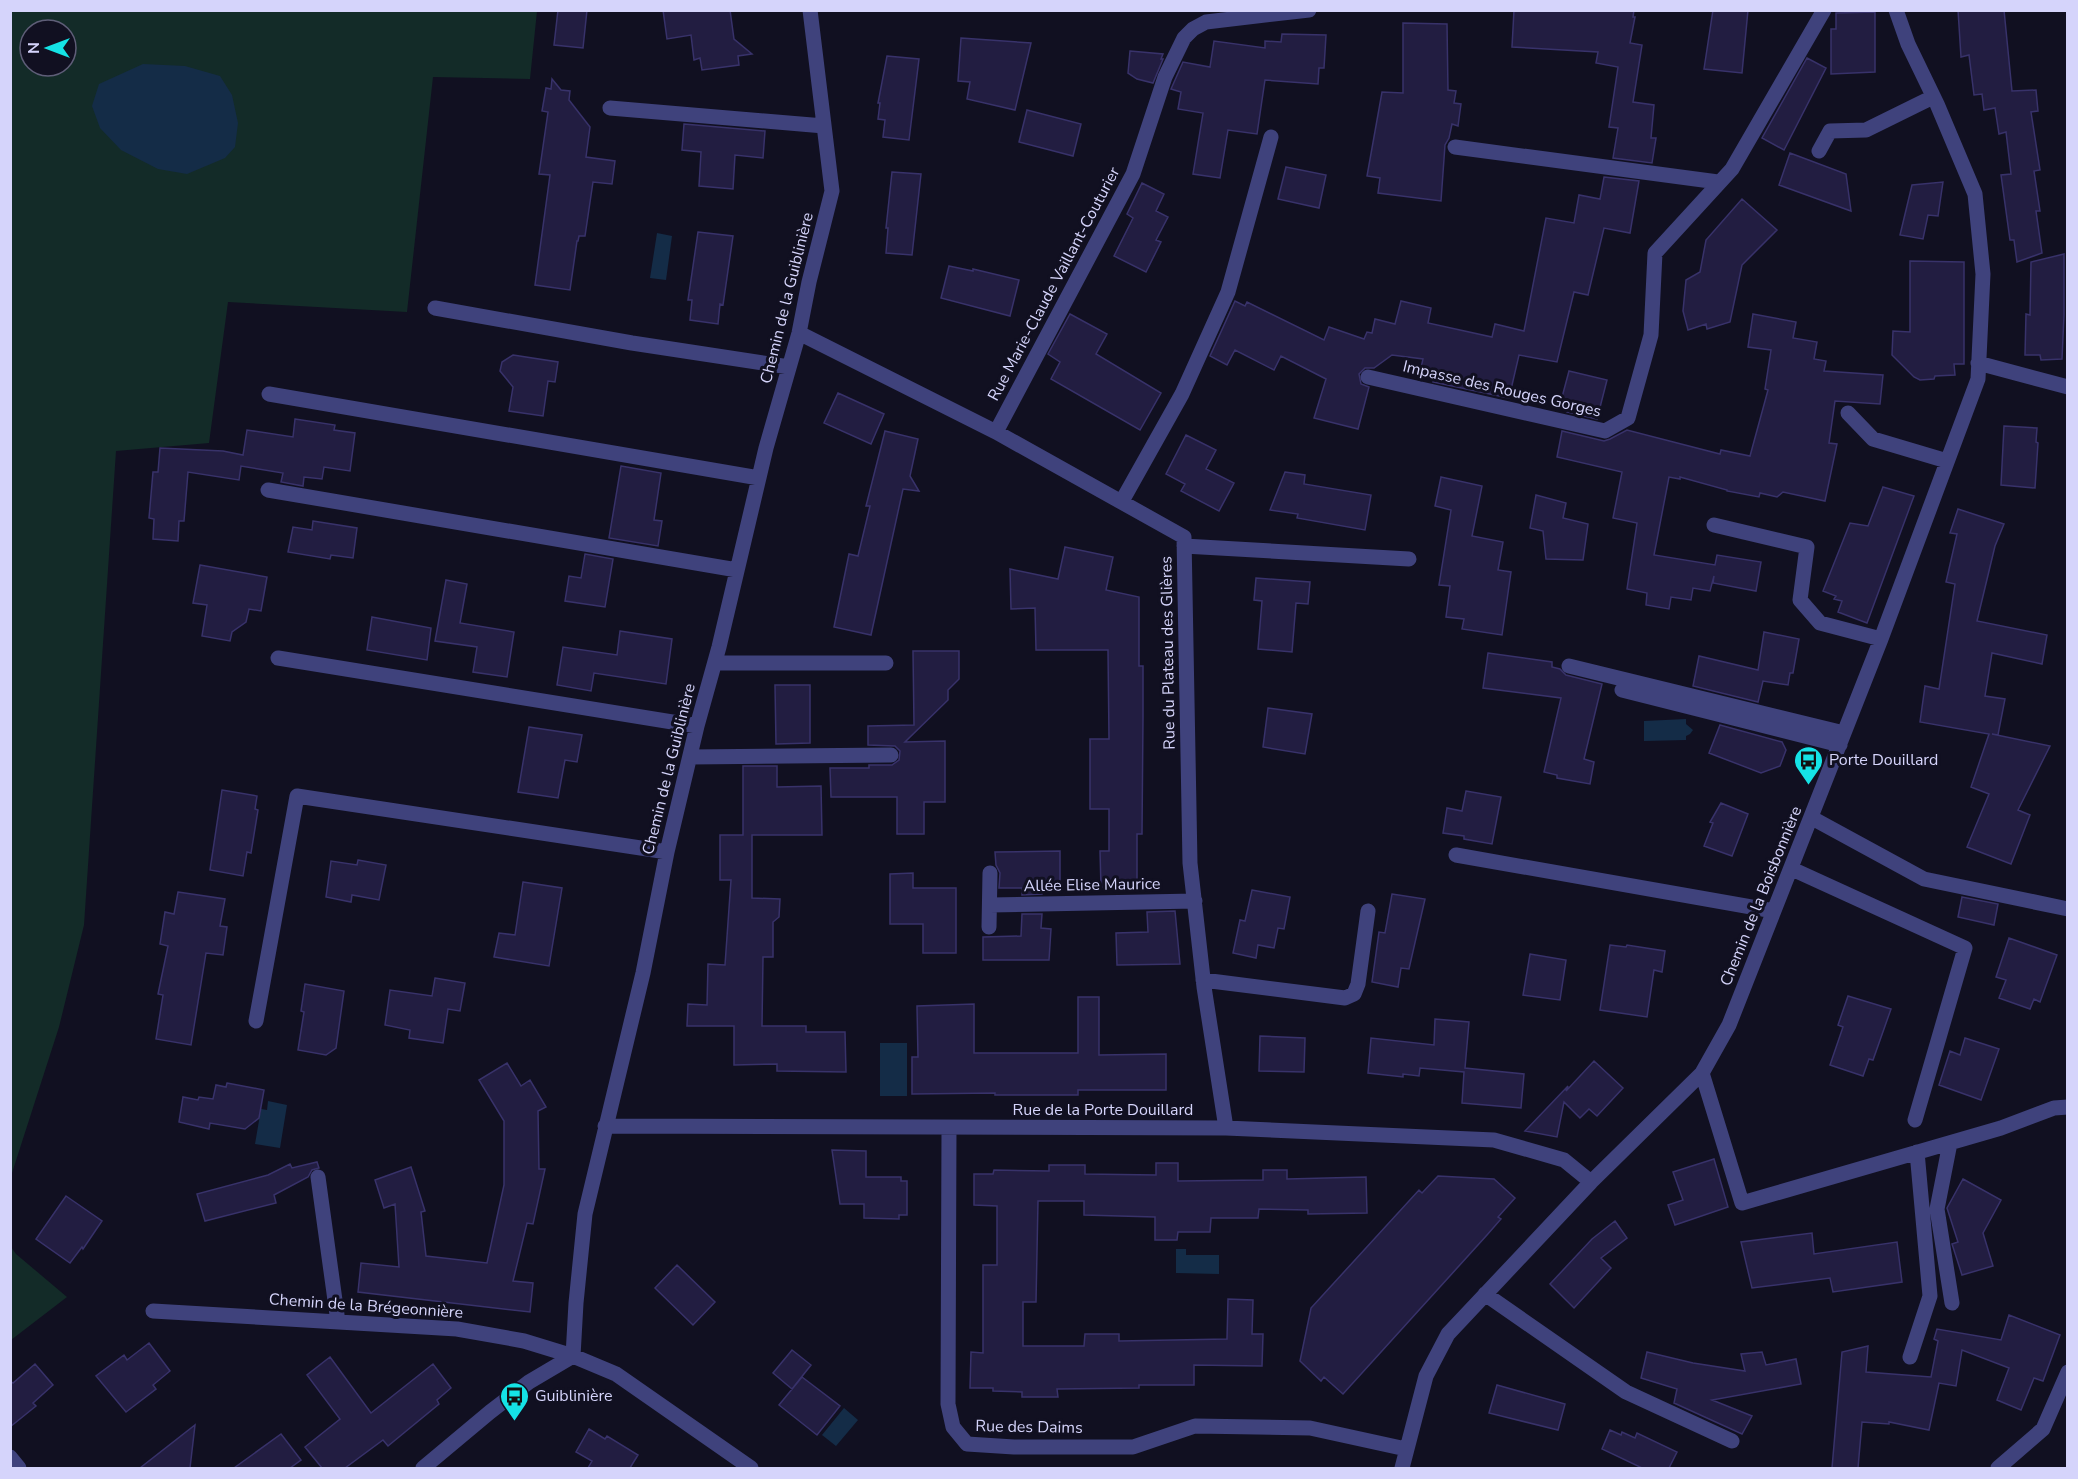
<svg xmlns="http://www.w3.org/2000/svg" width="2078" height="1479" font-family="'Nunito Sans',sans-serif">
	<rect width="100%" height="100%" fill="#111021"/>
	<path fill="#132b28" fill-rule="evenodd" d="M11,11H537L530,79L433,77L407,312L228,302L209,443L116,451L84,925L59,1027L11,1176ZM30,30H66V66H30Z
		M11,1247L16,1254L67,1297L11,1340Z"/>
	<path fill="#142c47" d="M143,64L185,66L220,76L232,95L238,123L235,147L225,158L187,174L158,169L121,150L100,128L92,106L99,84Z
		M657,233L672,236L666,280L650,278Z
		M1686,719V724L1693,730L1690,734L1686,736V740L1644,741V721Z
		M880,1043H907V1096H880Z
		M268,1101L287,1105L280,1148L255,1144L261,1109L267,1110Z
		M1176,1249H1186V1255H1219V1274L1176,1273Z
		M844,1408L858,1420L836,1446L822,1435Z"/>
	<path fill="#221d41" stroke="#38326a" stroke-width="1.5" d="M558,10H587L583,48L554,45Z
		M663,10H730L734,39L752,54L738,56L739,65L702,70L700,58L694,60L691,35L667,39Z
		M1514,10H1634L1633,17H1635L1630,43L1642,45L1633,102L1654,105L1651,138H1656L1652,163L1613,158L1618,128L1609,127L1618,67L1596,63L1598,52L1512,47Z
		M1713,10H1748L1742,73L1704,69Z
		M1958,10H2004L2012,91L2036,90L2038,111L2031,112L2040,170L2034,171L2040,211H2036L2042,253L2017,262L2014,240H2010L2001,175L2011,174L2006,132L1999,134L1995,108L1984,110L1982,94L1974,95L1969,55L1961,57Z
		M1875,12V72L1831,74V29H1836V13Z
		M1403,23L1447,24L1448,90L1456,91L1454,103L1461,104L1458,126L1452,124L1449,138L1445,145L1441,201L1378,193L1380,178L1367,176L1382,92L1403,93Z
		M1282,34L1326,35L1324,68H1319L1318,84L1265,80L1257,134L1228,130L1220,178L1193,174L1203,113L1178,109L1181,92L1171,89L1183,62L1210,67L1214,41L1265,48V41L1281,42Z
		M961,38L1031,43L1015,110L967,99L970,82L958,81Z
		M1130,51L1163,54L1161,59H1163L1153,83L1137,79L1128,73Z
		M887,56L919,59L909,140L883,137L885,120L878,119L880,103H878Z
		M1807,58L1826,68L1784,150L1762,138Z
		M552,79L561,90L570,91L569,100L590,127L586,157L615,161L612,184L593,182L585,236H579L578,241H577L570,290L535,285L550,175L539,174L548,112L542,111L546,88L551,89Z
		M1027,110L1081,124L1073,156L1019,142Z
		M684,124L765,131L763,158L735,155L733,189L699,186L701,152L682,150Z
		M1790,153L1846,174L1851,211L1779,185Z
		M1286,167L1326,175L1319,208L1278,199Z
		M892,172L921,174L912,255L886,253L888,228H886Z
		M1604,177L1639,181L1630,233L1604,228L1588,295L1574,292L1557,362L1519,355L1509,398L1433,382L1435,375L1420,372L1423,359L1392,355L1374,368H1365L1359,374L1361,384L1369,387L1358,429L1314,418L1326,379L1281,356L1274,370L1235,350L1227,365L1210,356L1235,301L1245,306L1247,302L1324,340L1329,327L1364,339L1367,332L1372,333L1375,319L1395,324L1401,301L1431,308L1428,323L1492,337L1495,324L1524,331L1546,218L1574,223L1579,195L1600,199Z
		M1943,182L1938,216L1928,215L1923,239L1900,235L1912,185Z
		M1142,183L1164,194L1156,211L1168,217L1156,240L1161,242L1146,272L1114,256L1133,218L1127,214Z
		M1742,199L1777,230L1742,265L1730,322L1707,329L1706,324L1688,330L1683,311L1686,280L1700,272L1706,240Z
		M698,232L733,236L723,305L720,304L718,324L690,320L692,300H688Z
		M2064,254V315L2062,359L2041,360L2040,355H2025L2026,314L2030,315L2031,262Z
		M1910,261L1964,262V364H1954L1955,375L1935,376L1934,379L1920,380L1914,377L1892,355L1893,331L1910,332Z
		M949,266L973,271V269L1019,280L1010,316L941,298Z
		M1070,314L1107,334L1096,354L1161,393L1140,430L1051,379L1060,362L1048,354Z
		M1753,314L1796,322L1793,338L1817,342L1814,359L1826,361L1824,371L1883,375L1880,404L1835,401L1829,443L1837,444L1825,501L1783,492L1777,497L1760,493L1759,497L1727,491V490L1680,477V479L1669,477L1654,555L1715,565L1717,555L1761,562L1756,591L1713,583L1714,576L1710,591L1693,588L1691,600L1671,597L1669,609L1646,605L1647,593L1627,589L1637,523L1613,518L1622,472L1557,457L1562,431L1604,441L1610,439L1627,430L1720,454L1721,450L1750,456L1768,390L1765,389L1771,350L1748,347Z
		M513,355L558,362L555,382L548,381L543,416L509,411L513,387L500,371L502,362Z
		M1569,371L1607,380L1597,419L1567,412L1569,403L1561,401Z
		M838,393L884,414L871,444L824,423Z
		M295,419L335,425L334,430L355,433L350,471L324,467L322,479L304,477L303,486L281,482L283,473L241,466L239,480L188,472L184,521H179L178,541L153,539L154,519L149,518L153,472H158L160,448L223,451L243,455L247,430L293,437Z
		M2004,426L2037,428L2036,442L2038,443L2035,488L2001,485Z
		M885,431L918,439L910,476L919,491L903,489L871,635L834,627L849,554L858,556L870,506H866Z
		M1186,435L1216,450L1206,469L1234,483L1219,511L1181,491L1185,484L1166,474Z
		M621,466L661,473L654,520L662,521L658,546L609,538Z
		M1285,472L1305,475L1304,484L1371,495L1365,530L1297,518L1298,514L1270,510Z
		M1441,477L1482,486L1472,536L1503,542L1498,570L1511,572L1502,635L1462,629L1464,619L1446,617L1450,586L1439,585L1451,510L1435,506Z
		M1883,487L1914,496L1867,623L1838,612L1842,601L1834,599L1836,596L1823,591L1850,523L1868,526Z
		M1536,495L1566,503L1563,518L1588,524L1583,560L1546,559L1543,531L1530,528Z
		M1958,509L2004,524L1995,546L1977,621L2047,635L2042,664L1992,653L1985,696L2005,699L1998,735L1992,734L2050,746L2018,810L2030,815L2011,864L1967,847L1989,794L1971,787L1989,734L1920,722L1925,686L1939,689L1955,584L1946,582L1957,534L1950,533Z
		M313,521L357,528L353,558L331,555L330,559L288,552L293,527L312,530Z
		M1065,547L1113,557L1106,590L1139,597V666H1143V717L1142,834H1137V887H1101L1100,851H1109V809H1090V739H1109L1108,650H1036L1035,608L1011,609L1010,569L1058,579Z
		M585,554L613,559L605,607L565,601L569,576L581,578Z
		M200,565L267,577L261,611L249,609L246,622L232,632L230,641L202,636L207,605L193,603Z
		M1256,578L1310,582L1308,604L1296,603L1292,652L1258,649L1262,601L1254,600Z
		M446,580L467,584L460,623L514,632L507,677L473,672L477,647L435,641Z
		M372,617L431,628L427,660L367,650Z
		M620,631L672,639L666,684L594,673L591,691L557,685L563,647L617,655Z
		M1764,632L1799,639L1793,673H1790L1788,685L1763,681L1758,702L1693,686L1699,656L1758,670Z
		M913,651H959V679L948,690V700L905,742L945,741V802H924V834H897V797H831L830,768H869V765H892L899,760L900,751L895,746L868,745V726L914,725Z
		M1488,653L1552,662V667L1560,669L1566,675L1602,684L1584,759L1594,762L1590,784L1557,778V775L1544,772L1561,698L1483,688Z
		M775,685H810V743L776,744Z
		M1268,708L1312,714L1305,754L1263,747Z
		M1720,725L1782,742L1786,750L1780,766L1761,773L1709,753Z
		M529,727L582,735L577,762L565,760L558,798L518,792Z
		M743,766H777V787L821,786L822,835H752V898L780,899L779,917L773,922V957H763L762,1026H806V1032H845L846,1072L777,1071V1064L734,1065V1026H687L688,1004L707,1005L708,964L725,965L731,880H720V835H743Z
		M222,790L257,796L255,809L258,810L251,853L247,852L243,876L210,870Z
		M1466,791L1501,797L1492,844L1464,839V836L1443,833L1447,808L1462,811Z
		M1721,803L1748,814L1732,856L1704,846L1713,823L1710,822Z
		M1060,851V888H1043L1042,894L1022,895V888H999L1000,873L996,865L995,852Z
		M358,860L386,865L379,900L352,895L351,902L326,897L331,861L357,865Z
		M913,873V888H956V953H923V924H890V874Z
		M523,882L562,888L549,966L494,957L499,933L515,935Z
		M1252,890L1290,897L1284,929L1278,928L1274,948L1258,945L1256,958L1233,953L1240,920L1245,921Z
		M178,892L225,899L220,926L227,927L223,955L206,953L191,1045L156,1039L163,995L158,994L168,946L160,944L165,912L174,914Z
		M1392,894L1425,899L1409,969L1401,968L1398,987L1372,982L1379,932L1385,933Z
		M1962,897L1998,904L1994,925L1958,917Z
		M1175,911L1180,964L1117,965L1116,933L1148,932L1147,912Z
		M1022,914H1042L1041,928L1051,929L1049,960H983V937L1021,936Z
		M2009,938L2057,955L2040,1002L2034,999L2030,1009L1999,998L2006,980L1996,977Z
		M1610,945L1626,947L1627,945L1665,951L1662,972L1654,970L1647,1017L1600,1010Z
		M1530,954L1566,960L1560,1000L1523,995Z
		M435,978L465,983L460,1011L448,1009L443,1043L409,1038L410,1030L385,1025L390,990L432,996Z
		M305,984L344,991L336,1048L326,1055L298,1050L304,1012L301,1011Z
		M1848,996L1891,1009L1873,1060L1869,1059L1863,1076L1830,1065L1843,1027L1838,1025Z
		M1078,997H1099V1055L1166,1054V1090H1078V1095H995V1093L912,1094V1057H918L917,1006L974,1004V1053H1078Z
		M1435,1019L1469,1022L1465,1068L1524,1074L1521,1108L1462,1103L1464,1072L1420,1068L1419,1076L1403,1074V1077L1368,1073L1371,1038L1434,1045Z
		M1260,1036L1305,1038L1304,1072L1259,1071Z
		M1965,1038L1999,1049L1981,1100L1939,1085L1950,1051L1960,1055Z
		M1594,1061L1623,1088L1597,1116L1589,1109L1580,1118L1564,1102L1557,1137L1525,1131L1568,1086L1566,1091Z
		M507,1063L521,1086L530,1080L546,1107L538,1111L539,1169H545L533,1224L527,1223L513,1281L533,1283L530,1312L358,1292L361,1263L399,1267L395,1204L384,1208L375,1180L411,1167L425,1211L421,1212L426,1256L487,1263L504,1185V1121L479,1080Z
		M227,1083L264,1090L259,1118L245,1129L210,1123L209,1129L179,1122L183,1097L198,1100L199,1097L213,1099L216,1085L226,1087Z
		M832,1150L866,1151V1177H901V1181H907V1215H899V1219L864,1218V1204H840Z
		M1714,1159L1728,1207L1675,1225L1668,1205L1683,1200L1673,1172Z
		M317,1162L319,1168L312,1170L308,1177L274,1195L276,1203L205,1221L197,1194L268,1175L290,1164L292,1168Z
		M1156,1163H1178V1181L1263,1180V1170H1287V1179L1366,1177L1367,1213L1308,1214V1210L1259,1209L1258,1218H1211L1210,1232H1178L1177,1240H1155V1217L1084,1215V1201H1038L1036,1302H1023V1346H1084L1085,1334H1119V1341L1227,1339L1228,1299L1253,1300L1252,1334H1263L1262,1366L1194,1365V1385H1139V1388L1057,1389L1058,1397H1022V1392L993,1391V1388H970L971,1352L983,1353V1265H997V1206L974,1205V1174H993L994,1170L1049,1171V1165H1085V1174L1156,1175Z
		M1438,1176L1494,1179L1515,1198L1498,1217L1501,1219L1487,1235L1343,1394L1324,1377L1321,1381L1300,1361L1311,1308L1419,1190L1422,1193Z
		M1963,1179L2001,1200L1983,1233L1993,1266L1962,1275L1952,1244L1958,1242L1947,1208Z
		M66,1196L102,1221L83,1249L82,1247L70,1263L36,1239Z
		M1615,1221L1627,1238L1601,1258L1611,1268L1574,1308L1550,1284L1592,1239Z
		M1812,1233L1814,1254L1897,1242L1902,1282L1833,1292L1830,1278L1752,1288L1741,1242Z
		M677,1265L715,1302L693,1325L655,1288Z
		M2009,1315L2060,1335L2043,1381L2034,1378L2021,1410L1997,1400L2009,1368L1962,1350L1956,1386L1939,1383L1929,1430L1889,1422V1424L1862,1422L1858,1468H1832L1842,1352L1868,1346L1866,1372L1931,1377L1938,1341L1934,1339L1937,1329L2001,1340Z
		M149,1343L170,1371L153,1385L156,1389L126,1412L96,1376L124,1355L127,1360Z
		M792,1350L811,1365L792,1389L773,1373Z
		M1647,1352L1693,1363L1745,1371L1741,1354L1762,1352L1766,1365L1796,1359L1801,1384L1712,1400L1752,1416L1742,1434L1674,1403L1677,1389L1641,1378Z
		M330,1357L371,1413L433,1364L451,1388L437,1400L439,1404L388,1446L383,1440L345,1468H322L305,1447L340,1419L307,1375Z
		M35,1364L53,1385L33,1403L36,1406L10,1427V1381L13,1383Z
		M802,1377L840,1406L817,1435L779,1405Z
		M1497,1385L1565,1404L1558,1430L1489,1413Z
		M195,1425L190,1468H140Z
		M589,1429L605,1439L607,1436L638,1455L630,1468H588L592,1461L576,1452Z
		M1610,1430L1621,1435L1622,1432L1635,1438L1637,1433L1677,1452L1669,1468H1642L1602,1449Z
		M281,1434L301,1460L290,1468H234Z"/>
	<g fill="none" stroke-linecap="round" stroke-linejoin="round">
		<path stroke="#3f427c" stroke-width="15" d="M610,108L824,126
			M1455,147L1718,182
			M1819,151L1830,131L1866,130L1933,97
			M435,308L632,343L789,367
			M799,333L996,432L1184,537L1190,863L1204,987L1226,1128
			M1978,363L2068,387
			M1368,377L1605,431L1628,418L1651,335L1655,253L1732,169L1824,10
			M269,394L759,478
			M1848,413L1873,439L1947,461
			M996,432L1133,174L1165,77L1184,38L1193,29L1206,22L1309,10
			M268,490L737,570
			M1122,501L1182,394L1228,292L1271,137
			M1714,525L1807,547L1800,600L1820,623L1881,639
			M1184,546L1409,559
			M278,658L697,726
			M715,663H886
			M1569,666L1844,733
			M1622,690L1840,745
			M690,757L891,755
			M1812,818L1924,879L2068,909
			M1456,855L1774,911
			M1792,869L1965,948L1915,1120
			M990,905L1195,901
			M989,927L990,873
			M1203,980L1345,998L1354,994L1358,984L1368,911
			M256,1021L297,796L667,852
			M1702,1073L1742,1203L2001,1128L2054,1108L2068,1107
			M605,1126L1226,1128L1494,1140L1564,1160L1591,1182
			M949,1128L948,1404L953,1427L967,1444L1014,1447H1133L1195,1426L1310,1428L1406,1449
			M1950,1143L1937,1209L1952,1303
			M318,1177L338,1322
			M1485,1294L1626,1392L1732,1441
			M153,1311L457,1329L524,1341L573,1356L616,1374L751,1468
			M1910,1357L1930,1296L1917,1152
			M10,1457L19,1468
			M423,1468L490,1412L529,1382L573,1356L576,1303L585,1214L643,973L667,852L697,726L719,647L766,448L799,333L809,282L832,191L810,10
			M1402,1468L1426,1376L1448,1334L1591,1182L1702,1073L1729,1025L1881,639L1978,379L1983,274L1975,194L1937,104L1908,44L1896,10
			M1998,1468L2043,1429L2068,1372"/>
	</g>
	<defs>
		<symbol id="bus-pin" viewBox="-11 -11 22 30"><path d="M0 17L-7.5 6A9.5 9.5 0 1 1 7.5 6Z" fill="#15e3e6" stroke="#111021"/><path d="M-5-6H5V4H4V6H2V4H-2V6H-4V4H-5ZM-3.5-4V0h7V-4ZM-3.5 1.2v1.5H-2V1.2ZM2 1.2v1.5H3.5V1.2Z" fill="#111"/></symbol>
	</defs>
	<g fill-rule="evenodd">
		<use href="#bus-pin" x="1792" y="744" width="33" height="45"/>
		<use href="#bus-pin" x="498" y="1380" width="33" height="45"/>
	</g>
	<g text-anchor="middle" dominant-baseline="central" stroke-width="6" stroke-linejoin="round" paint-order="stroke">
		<g font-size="16" fill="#d5d4fb" stroke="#111021">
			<text transform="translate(1054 284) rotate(-62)">Rue Marie-Claude Vaillant-Couturier</text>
			<text transform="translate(787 298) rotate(-76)">Chemin de la Guiblinière</text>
			<text transform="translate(1502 389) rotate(13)">Impasse des Rouges Gorges</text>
			<text transform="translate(1168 653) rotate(-91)">Rue du Plateau des Glières</text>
			<text transform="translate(669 769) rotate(-76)">Chemin de la Guiblinière</text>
			<text transform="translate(1092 885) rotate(-1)">Allée Elise Maurice</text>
			<text transform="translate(1761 896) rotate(-68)">Chemin de la Boisbonnière</text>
			<text x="1103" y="1110">Rue de la Porte Douillard</text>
			<text transform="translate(366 1306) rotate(4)">Chemin de la Brégeonnière</text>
			<text transform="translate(1029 1427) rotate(1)">Rue des Daims</text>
		</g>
		<g font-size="16" fill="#d5d4fb" stroke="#111021" text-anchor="start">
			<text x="1829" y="760">Porte Douillard</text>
			<text x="535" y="1396">Guiblinière</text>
		</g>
	</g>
	<rect width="2078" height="1479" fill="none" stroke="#d5d4fb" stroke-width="24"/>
	<g transform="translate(48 48) rotate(270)"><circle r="28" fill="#111021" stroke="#5f5e78" stroke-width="1.5"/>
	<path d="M0-4.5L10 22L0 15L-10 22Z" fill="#15e3e6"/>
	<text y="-9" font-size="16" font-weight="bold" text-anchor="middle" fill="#d5d4fb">N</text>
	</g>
</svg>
